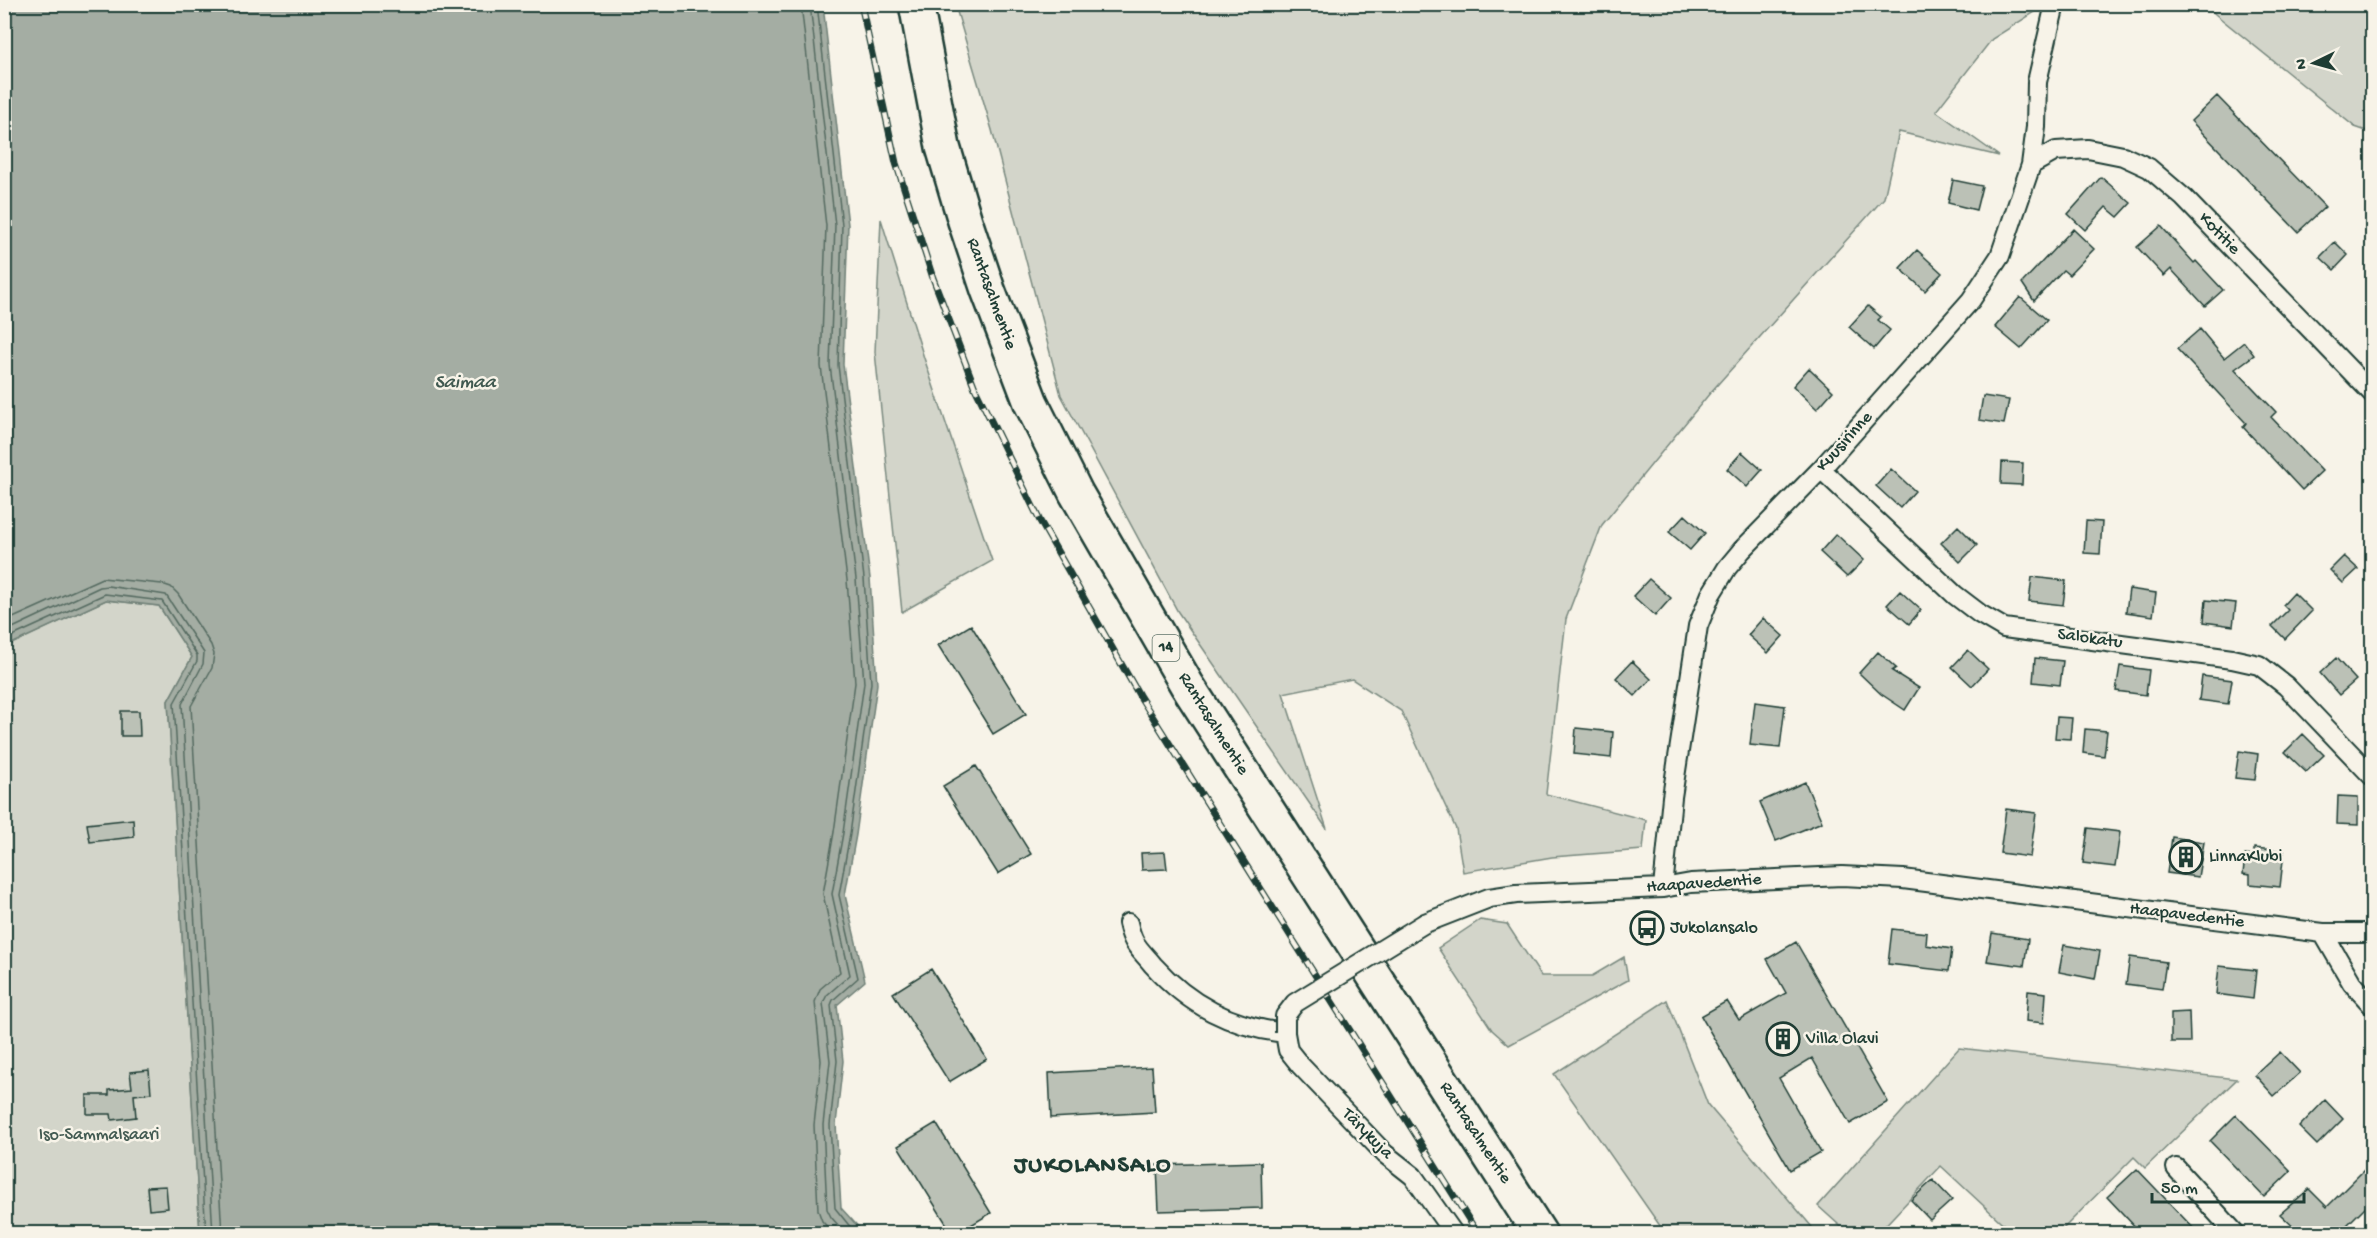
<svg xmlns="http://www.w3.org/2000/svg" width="2377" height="1238" font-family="'Gochi Hand',sans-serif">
	<rect width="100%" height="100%" fill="#f7f3e8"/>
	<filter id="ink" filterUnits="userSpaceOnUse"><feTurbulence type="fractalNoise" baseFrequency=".0167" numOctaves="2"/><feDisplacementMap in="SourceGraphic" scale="12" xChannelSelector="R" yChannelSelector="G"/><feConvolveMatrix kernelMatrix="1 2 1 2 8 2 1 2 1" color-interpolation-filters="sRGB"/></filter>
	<g filter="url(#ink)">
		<path fill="#d3d5ca" stroke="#79897f" stroke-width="1.5" d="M955,5V4L2046,5L1992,39L1936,111L1999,156L1899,132L1884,198L1710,393L1602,525L1566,619L1546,794L1646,820L1643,850L1552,857L1463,872L1456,829L1401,711L1352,679L1283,693L1327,829L1178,612L1061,395L992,130Z
			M2207,5H2372V133L2355,127L2215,14Z
			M881,219L924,358L992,561L902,612L875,352Z
			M106,600L159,606L192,657L168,701L200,1233H5L4,647Z
			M1480,920L1507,924L1541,976H1592L1624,957L1628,980L1509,1045L1492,1030L1438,948Z
			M1667,1000L1708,1105L1812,1227L1806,1233H1665L1554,1074Z
			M1959,1048L2237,1079L2145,1168L2134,1157L2059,1233H2013L1941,1166L1878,1233H1848L1818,1206Z"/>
		<path fill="#a4ada3" stroke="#6f8077" stroke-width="1.5" d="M4,5H823L848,225L843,364L870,578L877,684L856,835L845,895L865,981L837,1005L843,1061L836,1124L841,1208L864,1233H200L168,701L192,657L159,606L106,600L5,647Z"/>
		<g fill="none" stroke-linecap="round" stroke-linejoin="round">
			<path stroke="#546a60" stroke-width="1.5" d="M801,4L826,226L821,366L847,580L855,683L834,832L823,894L840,972L820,989L815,1002L821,1061L814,1125L818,1210L822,1221L834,1234
				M810,4L835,225L830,365L856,579L864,683L843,833L832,894L850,975L827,995L823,1003L830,1061L823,1125L827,1209L831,1217L846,1234
				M817,4L842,225L838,365L864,578L871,683L850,834L839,895L858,978L833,1000L831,1005L837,1061L830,1125L835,1208L856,1234
				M4,622L102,578L162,584L171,587L178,594L211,645L214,654L212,668L191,706L222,1234
				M4,632L100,587L108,586L166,595L204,653L203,664L182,704L213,1234
				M4,640L105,594L162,601L197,655V661L174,703L206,1234"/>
		</g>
		<path fill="#bbc1b6" stroke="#1f3d34" stroke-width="1.5" d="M2217,96L2325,207L2298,232L2191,121Z
			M2101,177L2131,203L2118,217L2106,207L2085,230L2068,214Z
			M1953,180L1982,186L1976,210L1948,203Z
			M2161,226L2194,263L2196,261L2223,290L2205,306L2171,269L2164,276L2137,247Z
			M2073,229L2094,249L2069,275L2063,270L2034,301L2022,283Z
			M2335,242L2348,255L2334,270L2320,257Z
			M1917,250L1942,273L1925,291L1900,268Z
			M2020,297L2047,320L2021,349L1995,327Z
			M1868,306L1881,317L1878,320L1890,330L1874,349L1849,327Z
			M2200,329L2224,358L2244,342L2254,355L2235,369L2276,412L2271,417L2322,471L2302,490L2243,427L2246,423L2177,349Z
			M1809,368L1833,391L1817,409L1793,386Z
			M1983,396L2009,400L2004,424L1979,420Z
			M1742,452L1762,470L1747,487L1727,469Z
			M2002,462L2023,463L2022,485L2001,484Z
			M1891,469L1915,491L1900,508L1876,486Z
			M1685,515L1705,533L1690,550L1669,532Z
			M2086,521L2102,522L2100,554L2084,553Z
			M1958,526L1977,545L1960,562L1941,543Z
			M1836,534L1864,560L1847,577L1820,552Z
			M2344,556L2358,569L2343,583L2330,570Z
			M2032,577L2066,581L2063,605L2029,601Z
			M1649,579L1671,598L1655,616L1633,596Z
			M2129,589L2156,593L2153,616L2126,612Z
			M1900,591L1921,610L1909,624L1887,605Z
			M2294,593L2312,611L2285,639L2272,626L2288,610L2283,605Z
			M2206,600L2236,603L2233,626L2204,622Z
			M1763,618L1783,636L1768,653L1748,635Z
			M971,625L1026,714L993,734L938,645Z
			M1968,650L1988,669L1972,686L1952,667Z
			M1878,652L1896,668L1892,671L1919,688L1905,710L1881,694L1859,673Z
			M2035,658L2063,661L2060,685L2033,682Z
			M2336,658L2356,680L2339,695L2320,673Z
			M1632,661L1651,679L1635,696L1616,678Z
			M2120,666L2149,670L2146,695L2116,691Z
			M2202,676L2232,680L2228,704L2199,700Z
			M1755,702L1785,706L1780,748L1750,745Z
			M121,711H139L140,736H121Z
			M2057,717L2072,718L2070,739L2055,738Z
			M1576,728L1613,732L1611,758L1574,754Z
			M2085,729L2107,731L2104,756L2083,753Z
			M2303,734L2324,755L2306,772L2285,752Z
			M2239,751L2258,754L2255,780L2235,778Z
			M976,766L1031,854L998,874L943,786Z
			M1805,782L1822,822L1776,841L1760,802Z
			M2338,796L2358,797V825L2337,824Z
			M2006,809L2036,813L2030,857L2000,853Z
			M133,819L134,837L90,842L87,824Z
			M2088,828L2120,832L2115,867L2083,863Z
			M2172,837L2204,842L2198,877L2167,873Z
			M2254,848L2284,851L2280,887L2250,884V875L2243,874L2245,855L2254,856Z
			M1165,852L1167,869L1142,870L1141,853Z
			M1892,929L1927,933L1926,945L1952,949L1949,971L1888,964Z
			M1992,933L2028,939L2024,966L1987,961Z
			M1796,942L1888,1102L1850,1124L1812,1058L1779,1078L1821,1152L1790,1170L1701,1016L1727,1001L1739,1020L1786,993L1767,959Z
			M2064,945L2100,951L2095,979L2059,972Z
			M2130,957L2166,962L2162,989L2126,984Z
			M2219,966L2256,970L2253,999L2216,994Z
			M931,969L987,1059L949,1082L893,993Z
			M2028,991L2046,993L2044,1023L2026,1021Z
			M2189,1012L2190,1042H2171V1013Z
			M2280,1052L2300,1073L2274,1096L2255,1075Z
			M1152,1067L1155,1112L1051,1118L1049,1073Z
			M149,1070L151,1093L134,1095L136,1117L112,1120L111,1114H87V1095H109V1090L132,1088L130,1072Z
			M2325,1100L2343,1119L2317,1145L2299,1127Z
			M2236,1115L2291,1171L2264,1197L2210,1141Z
			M936,1123L991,1213L958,1233H952L898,1146Z
			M2373,1161V1199L2339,1233H2300L2280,1214L2309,1189L2327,1207Z
			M1261,1162L1262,1208L1159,1211L1157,1165Z
			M2137,1169L2198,1233H2141L2107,1197Z
			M1933,1180L1952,1200L1930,1220L1911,1200Z
			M166,1186L168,1208L149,1210L147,1187Z"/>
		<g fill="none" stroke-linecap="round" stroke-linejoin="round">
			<defs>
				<path id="street" d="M2031,165L2056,151L2088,149L2123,156L2149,168L2184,198L2372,393
					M1821,469L1955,595L1980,614L2004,628L2232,659L2259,665L2286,686L2372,776
					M1663,888L1672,797L1698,626L1711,594L1727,568L1742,550L1821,469L1971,300L2000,256L2031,165L2036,127L2037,82L2055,4
					M1128,923C1133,946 1139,948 1153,965C1189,1005 1231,1027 1285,1033L1288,1050L1300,1065L1385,1154L1413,1176L1454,1234
					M1425,923L1489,898L1516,894L1663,888L1691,883L1842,876L1903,879L2323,933H2372
					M2323,933L2352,983L2372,1005
					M2176,1168L2236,1234"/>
				<path id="highway" d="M916,4L943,147L965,221L988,290L1031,403L1076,493L1187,685L1540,1234"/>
			</defs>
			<use href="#street" stroke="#1f3d34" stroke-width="22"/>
			<use href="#highway" stroke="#1f3d34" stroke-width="38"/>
			<use href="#street" stroke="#f7f3e8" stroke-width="18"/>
			<use href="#highway" stroke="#f7f3e8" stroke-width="33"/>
			<defs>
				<path id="rail" d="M861,4L896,163L933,278L975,388L1040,521L1139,695L1478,1234"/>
			</defs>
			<use href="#rail" stroke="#1f3d34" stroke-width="7"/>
			<use href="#rail" stroke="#f7f3e8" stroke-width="4.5" stroke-dasharray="14" stroke-linecap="butt"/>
			<defs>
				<path id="street-bridge" d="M1285,1033V1016L1295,1003L1425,923"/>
			</defs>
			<use href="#street-bridge" stroke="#1f3d34" stroke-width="22" stroke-linecap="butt"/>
			<use href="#street-bridge" stroke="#f7f3e8" stroke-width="18"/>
		</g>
	</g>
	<defs>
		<symbol id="building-ring" viewBox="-11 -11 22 22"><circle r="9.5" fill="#f7f3e8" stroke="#1f3d34" stroke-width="1.5"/><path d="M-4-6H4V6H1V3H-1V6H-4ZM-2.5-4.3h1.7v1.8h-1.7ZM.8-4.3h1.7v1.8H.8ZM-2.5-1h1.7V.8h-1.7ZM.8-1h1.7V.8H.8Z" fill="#1f3d34"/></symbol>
		<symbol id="bus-ring" viewBox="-11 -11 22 22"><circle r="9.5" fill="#f7f3e8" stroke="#1f3d34" stroke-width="1.5"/><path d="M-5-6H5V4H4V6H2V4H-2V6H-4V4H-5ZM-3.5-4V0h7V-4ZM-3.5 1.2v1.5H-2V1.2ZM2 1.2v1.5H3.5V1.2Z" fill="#1f3d34"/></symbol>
	</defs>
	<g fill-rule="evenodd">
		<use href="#building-ring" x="2167" y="838" width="38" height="38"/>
		<use href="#bus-ring" x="1628" y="909" width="38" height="38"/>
		<use href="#building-ring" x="1764" y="1020" width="38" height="38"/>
	</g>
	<g text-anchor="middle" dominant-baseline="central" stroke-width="5" stroke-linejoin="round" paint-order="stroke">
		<rect fill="#f7f3e8" stroke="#60746a" stroke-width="1.5" x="1152.5" y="635" width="27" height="26" rx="4.5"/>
		<g font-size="16" font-weight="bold" fill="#1f3d34">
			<text x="1166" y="648">14</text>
		</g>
		<g font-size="18" fill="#1f3d34" stroke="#f7f3e8">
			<text transform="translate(2219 234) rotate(46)">Kotitie</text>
			<text transform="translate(991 294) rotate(70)">Rantasalmentie</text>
			<text transform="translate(1845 442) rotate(-48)">Kuusirinne</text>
			<text transform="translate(2090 639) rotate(8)">Salokatu</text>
			<text transform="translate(1213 724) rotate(58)">Rantasalmentie</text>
			<text transform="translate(1704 884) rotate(-4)">Haapavedentie</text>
			<text transform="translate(2187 916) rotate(7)">Haapavedentie</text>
			<text transform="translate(1475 1133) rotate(57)">Rantasalmentie</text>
			<text transform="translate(1367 1134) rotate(45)">Tärykuja</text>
		</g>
		<g font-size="18" fill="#1f3d34" stroke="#f7f3e8" text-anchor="start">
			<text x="2209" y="857">LinnaKlubi</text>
			<text x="1670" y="928">Jukolansalo</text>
			<text x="1806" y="1039">Villa Olavi</text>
		</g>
		<g font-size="18" fill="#435b52" stroke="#f7f3e8">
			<text x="99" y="1135">Iso-Sammalsaari</text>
		</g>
		<g font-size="20" font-style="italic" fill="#405950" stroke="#f7f3e8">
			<text x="465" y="383">Saimaa</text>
		</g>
		<g font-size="24" font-weight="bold" letter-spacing="1.5" fill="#1f3d34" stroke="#f7f3e8">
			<text x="1093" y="1166">JUKOLANSALO</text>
		</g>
	</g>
	<rect width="2377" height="1238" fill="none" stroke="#f7f3e8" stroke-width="24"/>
	<rect x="12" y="12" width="2353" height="1214" fill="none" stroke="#1f3d34" stroke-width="2" filter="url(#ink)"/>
	<g transform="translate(2314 63) rotate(265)" stroke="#f7f3e8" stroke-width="4.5" paint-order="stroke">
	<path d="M0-4.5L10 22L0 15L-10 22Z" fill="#1f3d34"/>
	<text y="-9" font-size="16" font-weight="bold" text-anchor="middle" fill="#1f3d34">N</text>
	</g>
	<path d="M2152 1193v9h152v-9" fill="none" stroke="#1f3d34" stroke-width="3"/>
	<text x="2161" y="1193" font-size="18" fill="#1f3d34" stroke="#f7f3e8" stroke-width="4.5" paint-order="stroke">50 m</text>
</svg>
